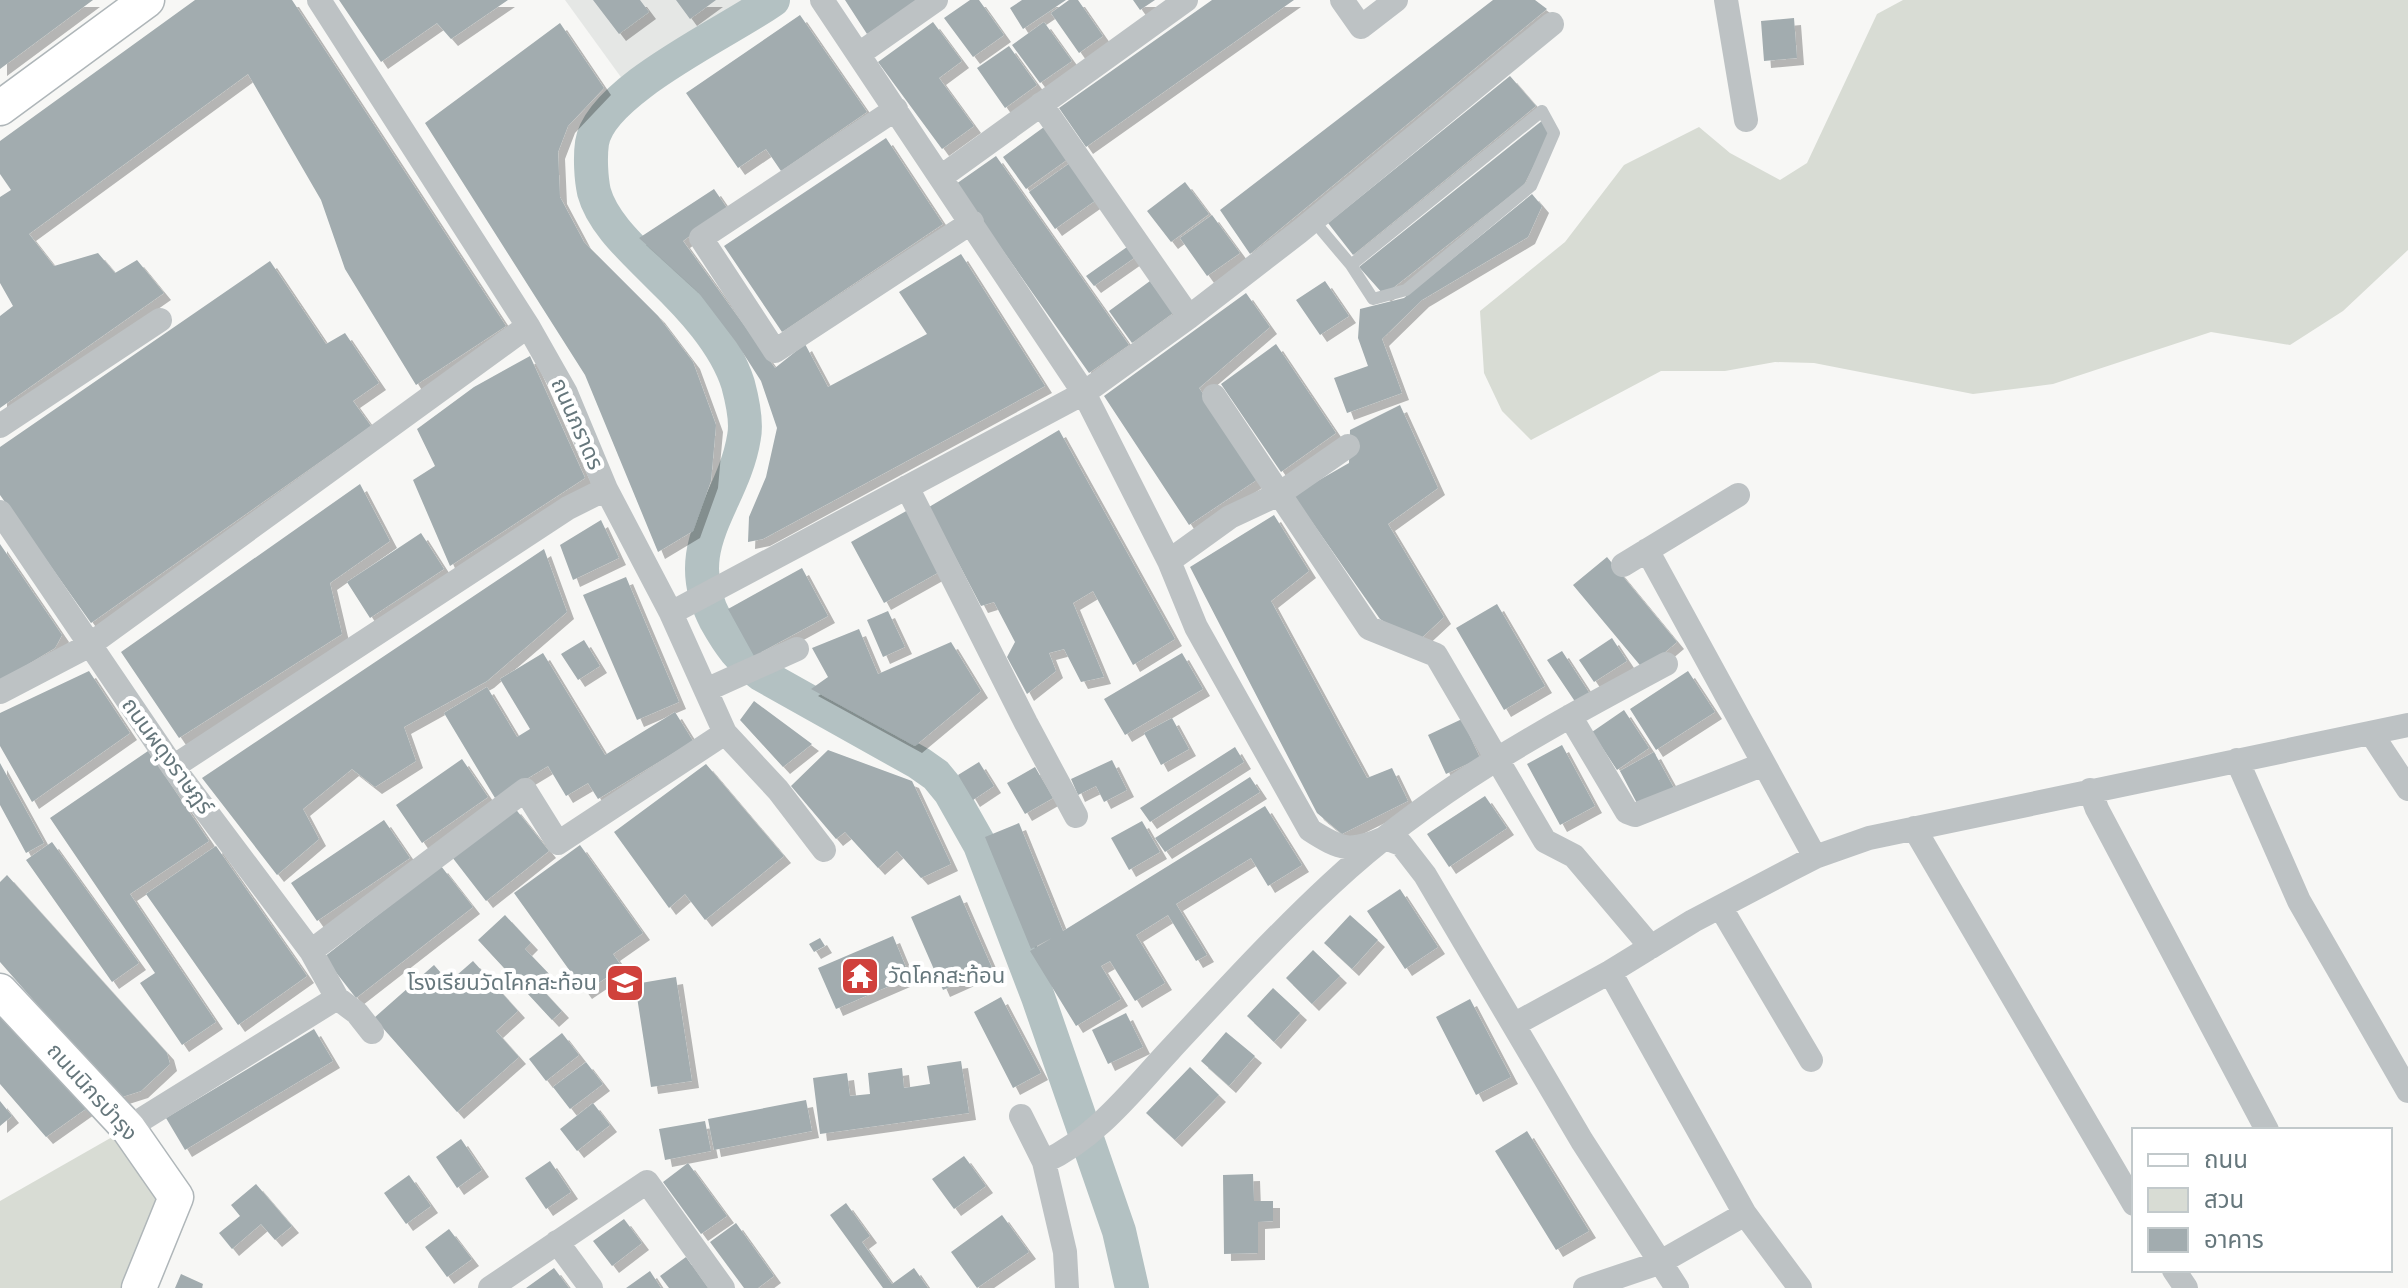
<svg xmlns="http://www.w3.org/2000/svg" width="2408" height="1288" font-family="Karla,'Noto Sans Thai',sans-serif">
	<defs>
		<filter id="shadow"><feDropShadow dx="7" dy="7" stdDeviation="0" flood-color="#0004"/></filter>
	</defs>
	<rect width="100%" height="100%" fill="#f7f7f5"/>
	<path fill="#e5e7e5" d="M565,0H771L631,91Z"/>
	<path fill="#d8dcd4" d="M1903,0H2408V250L2343,311L2290,345L2211,332L2053,384L1973,394L1814,363L1775,362L1725,371H1661L1531,440L1502,411L1484,373L1480,311L1565,242L1624,165L1699,127L1730,153L1780,180L1807,163L1877,14Z
		M128,1128L176,1197L139,1288H0V1201Z"/>
	<g fill="none" stroke-linecap="round" stroke-linejoin="round">
		<path stroke="#b3c1c2" stroke-width="34" d="M773,0C730,31 600,90 592,143C590,157 591,178 594,192C603,225 637,253 660,277C690,306 725,343 738,384C742,399 747,422 744,437C733,506 676,545 716,621C730,646 739,658 762,675L919,763L936,775L950,792L980,845L1038,997L1119,1231L1132,1288"/>
	</g>
	<path fill="#a2acaf" filter="url(#shadow)" d="M0,0H93L0,69Z
		M195,0H292L506,326L416,385L345,269L321,200L248,74L29,234L54,266L98,253L115,273L137,260L164,293L0,408V316L13,306L0,283V197L11,190L0,174V141Z
		M339,0H508L451,39L437,23L381,62Z
		M593,0H640L649,12L619,34Z
		M676,0H716L690,19Z
		M845,0H918L867,34Z
		M970,0H979L1004,35L973,57L944,18Z
		M1022,0H1066L1023,29L1010,8Z
		M1069,0H1078L1103,36L1079,53L1051,13Z
		M1133,0H1155L1140,10Z
		M1212,0H1294L1086,147L1059,108Z
		M1493,0H1535L1547,9L1250,254L1220,210Z
		M800,15L867,112L781,171L766,149L738,168L686,93Z
		M1794,18L1797,58L1764,61L1761,21Z
		M933,22L962,61L939,78L974,126L942,149L878,62Z
		M1044,22L1072,61L1040,83L1012,45Z
		M560,23L604,88L568,126L558,152L560,197L584,242L658,316L693,362L716,425L711,481L693,531L658,552L585,375L425,123Z
		M1009,46L1037,85L1005,108L977,68Z
		M1510,76L1536,106L1353,255L1328,223Z
		M1543,120L1549,135L1524,185L1384,295L1359,267Z
		M1044,127L1068,159L1026,189L1003,157Z
		M886,138L943,224L782,332L724,246Z
		M996,156L1129,345L1089,373L956,184Z
		M1070,163L1096,200L1055,229L1029,192Z
		M1185,182L1209,214L1171,242L1147,211Z
		M714,189L727,208L683,241L775,368L805,344L828,387L927,334L899,292L961,254L1045,386L763,539L748,542L749,517L766,477L777,428L761,381L736,342L698,292L639,238Z
		M1532,194L1542,206L1528,237L1422,300L1382,339L1402,393L1347,413L1334,378L1368,366L1358,338L1360,309L1404,298Z
		M1212,215L1240,253L1207,276L1180,238Z
		M1127,247L1134,258L1094,286L1086,276Z
		M270,261L326,344L345,333L379,383L353,401L371,426L91,623L0,495V447Z
		M1150,281L1173,313L1132,343L1109,311Z
		M1325,281L1349,316L1320,335L1296,300Z
		M1246,293L1270,327L1199,388L1261,477L1189,525L1104,396Z
		M1276,344L1336,433L1281,472L1221,384Z
		M530,356L585,478L450,566L413,480L435,466L417,429L474,387Z
		M1400,405L1438,488L1388,524L1444,617L1416,643L1380,619L1293,495L1349,463L1350,430Z
		M1059,430L1175,639L1133,665L1093,591L1073,603L1104,677L1081,682L1064,649L1049,653L1056,671L1027,694L1007,657L1015,642L994,602L981,606L929,507Z
		M360,484L390,541L330,583L342,634L179,738L121,652Z
		M908,510L941,571L884,603L851,542Z
		M1274,515L1309,571L1271,601L1367,778L1392,768L1408,801L1342,834L1317,813L1190,567Z
		M601,520L619,558L573,580L560,545Z
		M421,533L444,569L370,618L347,582Z
		M0,544L62,635L55,648L0,681Z
		M544,549L567,612L487,681L404,727L416,761L375,787L352,769L303,809L319,839L277,875L202,778Z
		M1607,557L1677,642L1644,670L1573,585Z
		M802,568L828,616L754,656L728,609Z
		M626,577L679,702L637,720L583,595Z
		M1497,604L1545,686L1504,710L1456,628Z
		M888,611L905,647L883,657L867,620Z
		M859,629L878,674L951,642L981,691L915,746L811,689L828,677L812,648Z
		M1612,638L1627,661L1594,682L1579,660Z
		M584,640L600,666L578,680L561,654Z
		M1562,651L1590,694L1576,703L1547,660Z
		M543,653L605,755L675,712L693,741L598,799L588,783L566,796L548,766L495,798L444,713L487,687L517,737L530,729L500,679Z
		M1182,653L1203,689L1125,735L1104,699Z
		M89,671L130,733L32,802L0,746V713Z
		M1688,671L1715,712L1656,750L1630,709Z
		M754,701L812,744L783,767L740,720Z
		M1624,710L1649,748L1617,770L1592,732Z
		M1172,718L1189,749L1161,765L1144,733Z
		M1462,719L1480,758L1446,774L1428,735Z
		M1562,745L1595,806L1560,825L1527,764Z
		M1235,747L1244,762L1150,822L1140,808Z
		M828,750L912,781L951,864L921,878L897,851L878,868L845,832L836,839L791,786Z
		M148,751L209,841L130,894L216,1022L182,1045L140,983L155,973L50,818Z
		M1654,752L1675,790L1640,809L1620,771Z
		M462,759L488,797L422,843L396,805Z
		M1112,760L1127,790L1104,802L1096,786L1078,795L1071,779Z
		M979,762L994,786L973,800L958,775Z
		M0,763L44,843L26,853L0,805Z
		M706,764L784,856L705,920L685,894L669,908L614,832Z
		M1035,767L1053,798L1025,814L1007,783Z
		M1250,777L1260,792L1165,852L1155,838Z
		M1485,796L1507,828L1449,867L1427,834Z
		M1265,806L1302,865L1268,886L1251,858L1176,904L1207,955L1196,961L1168,915L1136,935L1165,983L1135,1001L1110,961L1101,966L1121,999L1076,1026L1030,951L1052,938L1031,949L985,837L1019,823L1063,931Z
		M514,807L549,851L486,901L452,857Z
		M384,820L410,858L317,921L291,883Z
		M1142,821L1160,852L1129,870L1111,838Z
		M52,842L139,963L112,982L26,860Z
		M580,845L643,933L613,954L622,967L585,992L514,893Z
		M216,846L307,976L238,1025L146,894Z
		M441,866L473,907L356,998L324,957Z
		M7,875L167,1053L170,1064L141,1091L119,1098L0,962V882Z
		M1400,889L1438,947L1405,969L1367,911Z
		M960,895L992,968L943,990L911,917Z
		M505,915L531,943L525,949L549,974L538,985L562,1011L552,1020L478,940Z
		M1350,915L1378,940L1352,969L1324,943Z
		M893,936L910,977L836,1009L818,968Z
		M820,938L825,946L814,952L809,944Z
		M1313,950L1340,976L1312,1004L1286,978Z
		M473,961L518,1011L496,1031L519,1057L457,1112L374,1018L434,965L449,982Z
		M676,977L692,1081L651,1087L635,984Z
		M1273,988L1300,1013L1274,1042L1247,1016Z
		M1001,997L1041,1073L1013,1088L974,1012Z
		M1470,999L1511,1077L1476,1095L1436,1017Z
		M0,1009L87,1108L46,1137L0,1084Z
		M1126,1013L1143,1047L1108,1064L1092,1030Z
		M314,1029L333,1061L185,1150L166,1118Z
		M1226,1032L1255,1056L1229,1086L1201,1061Z
		M562,1033L579,1055L546,1081L529,1059Z
		M961,1061L969,1113L820,1134L813,1078L847,1073L850,1096L870,1094L868,1073L902,1068L904,1088L930,1084L927,1066Z
		M586,1062L603,1084L570,1109L553,1087Z
		M1190,1067L1219,1095L1175,1140L1146,1113Z
		M806,1100L812,1131L714,1150L708,1119Z
		M0,1101L12,1116L0,1126Z
		M593,1103L610,1125L577,1151L560,1129Z
		M705,1121L711,1151L665,1160L659,1129Z
		M1527,1131L1589,1231L1556,1250L1495,1151Z
		M461,1139L482,1170L457,1188L436,1157Z
		M964,1156L986,1186L954,1209L932,1179Z
		M550,1161L571,1192L546,1209L525,1178Z
		M688,1163L727,1216L701,1234L663,1182Z
		M1253,1174L1254,1201H1273V1221L1258,1222V1253L1224,1254L1223,1175Z
		M409,1175L431,1206L406,1224L384,1193Z
		M256,1184L292,1226L275,1240L261,1224L232,1249L219,1233L240,1216L231,1205Z
		M846,1203L870,1236L862,1242L892,1284L914,1268L928,1288H883L830,1215Z
		M1002,1215L1029,1252L977,1288L951,1252Z
		M624,1219L642,1243L612,1266L593,1241Z
		M736,1223L774,1276L758,1288H744L710,1242Z
		M449,1229L472,1259L447,1277L425,1247Z
		M686,1257L708,1288H669L660,1276Z
		M554,1268L569,1288H526Z
		M650,1271L661,1288H626Z
		M181,1274L203,1284L202,1288H175Z"/>
	<g fill="none" stroke-linecap="round" stroke-linejoin="round">
		<defs>
			<path id="secondary" d="M0,108L147,0
				M0,991L128,1128L176,1197L139,1288"/>
		</defs>
		<use href="#secondary" stroke="#afb6b9" stroke-width="37"/>
		<path stroke="#bdc2c4" stroke-width="12" d="M1313,220L1351,265L1542,111L1554,133L1531,186L1406,290L1373,299L1351,265"/>
		<path stroke="#bdc2c4" stroke-width="24" d="M319,0L528,326L566,393L606,489L671,613L725,733L778,790L824,850
			M822,0L1084,393L1169,561L1196,627L1310,830C1341,850 1351,853 1385,838L1401,844L1425,875L1582,1141L1677,1288
			M1342,0L1361,27L1396,0
			M1726,0L1746,120
			M859,54L936,0
			M1041,104L1189,317
			M896,109L701,238L775,351L972,222
			M941,177L1186,0
			M1214,396L1369,628L1436,655L1545,841L1574,856L1651,947
			M0,426L160,320
			M907,487L1026,723L1076,816
			M0,512L173,767L311,951L337,998L357,1013L372,1032
			M1647,550L1815,857
			M1169,561L1230,517L1279,494L1348,446
			M1623,565L1738,495
			M671,613L1084,393L1189,317L1299,232L1552,24
			M706,690L797,649
			M0,692L88,646L528,326
			M1570,716L1627,812L1635,815L1764,764
			M2371,733L2408,789
			M2237,760L2299,901L2408,1091
			M173,767L568,508L606,489
			M2090,790L2097,809L2267,1130
			M1914,828L2134,1204
			M1721,908L1811,1060
			M311,951L525,790L558,843L725,733
			M1610,972L1745,1214L1800,1288
			M1515,1024L1610,972L1693,921L1790,870L1815,857L1869,838L2408,725
			M1021,1116L1044,1162L1065,1252L1067,1288
			M128,1128L337,998
			M1044,1162C1097,1137 1131,1092 1170,1050C1222,994 1275,936 1331,884C1433,789 1545,729 1666,664
			M557,1242L591,1288
			M2174,1270L2186,1288
			M490,1288L647,1182L723,1288
			M1585,1288L1659,1263L1745,1214"/>
		<use href="#secondary" stroke="#fff" stroke-width="34"/>
	</g>
	<defs>
		<symbol id="temple-square" viewBox="-11 -11 22 22"><rect x="-9" y="-9" width="18" height="18" rx="4" fill="#d0413c" stroke="#fff"/><path d="M0-6L5-2H3V0L6.5 2.5H4V6H1.5V3h-3V6H-4V2.5H-6.5L-3 0V-2H-5Z" fill="#fff"/></symbol>
		<symbol id="school-square" viewBox="-11 -11 22 22"><rect x="-9" y="-9" width="18" height="18" rx="4" fill="#d0413c" stroke="#fff"/><path d="M0-5L7-2L0 1L-7-2ZM-4 1L0 2.5L4 1V4Q0 6-4 4Z" fill="#fff"/></symbol>
	</defs>
	<g fill-rule="evenodd">
		<use href="#temple-square" x="838" y="954" width="44" height="44"/>
		<use href="#school-square" x="603" y="961" width="44" height="44"/>
	</g>
	<g text-anchor="middle" dominant-baseline="central" stroke-width="8" stroke-linejoin="round" paint-order="stroke">
		<g font-size="22" fill="#66777c" stroke="#fff">
			<text transform="translate(577 424) rotate(66)">ถนนภราดร</text>
			<text transform="translate(167 756) rotate(54)">ถนนผดุงราษฎร์</text>
			<text transform="translate(92 1092) rotate(48)">ถนนนิกรบำรุง</text>
		</g>
		<g font-size="22" fill="#66777c" stroke="#fff" text-anchor="start">
			<text x="888" y="976">วัดโคกสะท้อน</text>
			<text x="597" y="983" text-anchor="end">โรงเรียนวัดโคกสะท้อน</text>
		</g>
	</g>
	<rect x="2132" y="1128" width="260" height="144" fill="#ffffff" stroke="#c2c9cb" stroke-width="2"/>
	<rect x="2148" y="1154" width="40" height="12" fill="#ffffff" stroke="#c2c9cb" stroke-width="2"/>
	<text x="2204" y="1168" font-size="24" fill="#66777c">ถนน</text>
	<rect x="2148" y="1188" width="40" height="24" fill="#d8dcd4" stroke="#c2c9cb" stroke-width="2"/>
	<text x="2204" y="1208" font-size="24" fill="#66777c">สวน</text>
	<rect x="2148" y="1228" width="40" height="24" fill="#a2acaf" stroke="#c2c9cb" stroke-width="2"/>
	<text x="2204" y="1248" font-size="24" fill="#66777c">อาคาร</text>
</svg>
